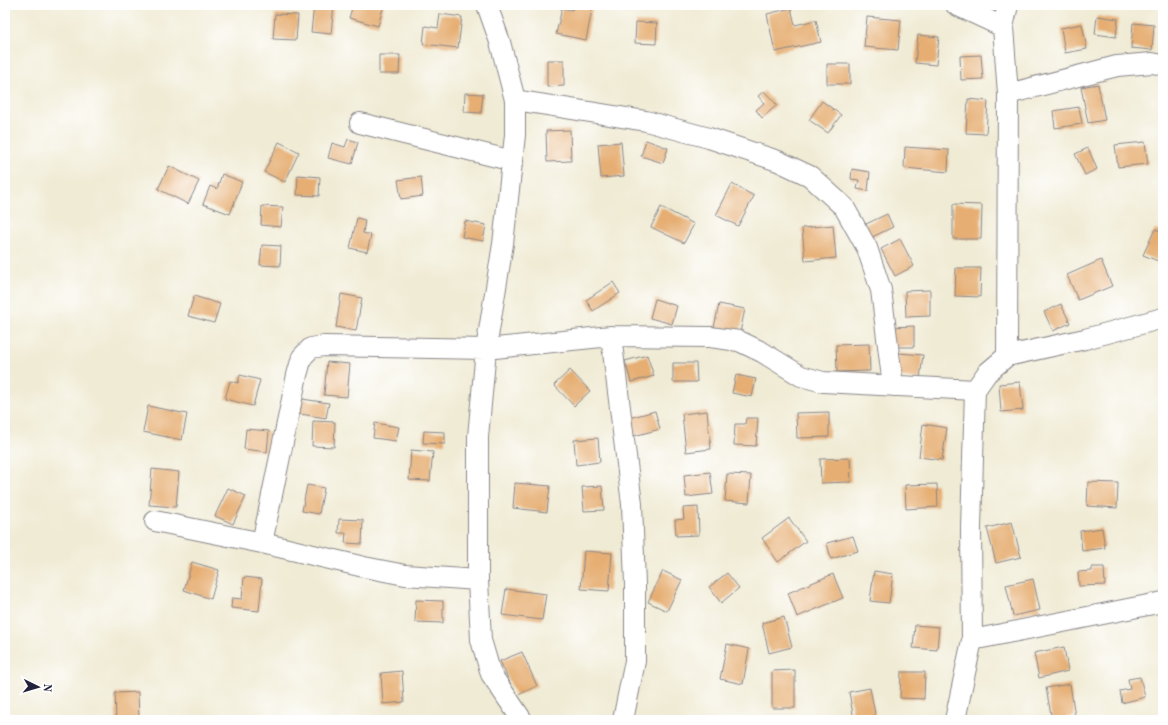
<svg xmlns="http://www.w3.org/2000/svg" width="1168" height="725" font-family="'Old Standard TT',serif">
	<rect width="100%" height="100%" fill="#fff"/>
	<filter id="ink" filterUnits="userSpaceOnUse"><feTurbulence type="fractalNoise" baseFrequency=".025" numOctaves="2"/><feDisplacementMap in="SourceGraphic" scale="8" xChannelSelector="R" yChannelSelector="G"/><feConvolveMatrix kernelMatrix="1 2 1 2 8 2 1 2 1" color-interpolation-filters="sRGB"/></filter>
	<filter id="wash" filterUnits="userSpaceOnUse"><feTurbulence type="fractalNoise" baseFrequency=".012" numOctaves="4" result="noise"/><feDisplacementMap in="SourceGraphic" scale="16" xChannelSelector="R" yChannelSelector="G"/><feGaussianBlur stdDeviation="0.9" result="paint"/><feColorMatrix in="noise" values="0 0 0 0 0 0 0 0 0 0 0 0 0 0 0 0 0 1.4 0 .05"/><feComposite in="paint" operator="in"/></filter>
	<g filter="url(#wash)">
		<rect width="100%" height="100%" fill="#f0ebd4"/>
		<g id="blocks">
			<path fill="#e6ae72" d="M314,5H334L331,34L311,32Z
				M353,5H384L378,26L349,18Z
				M573,5H593L586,40L556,34L562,8L572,10Z
				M791,8L795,25L816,20L821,42L775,52L767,14Z
				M275,14L298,15L296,40L273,39Z
				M440,14L462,17L458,48L423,44L425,26L438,28Z
				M1097,16L1118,19L1116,37L1095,34Z
				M867,17L901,20L898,50L864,47Z
				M636,22L657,23L656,44L635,43Z
				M1133,23L1154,25L1152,50L1131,48Z
				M1082,24L1087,49L1065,53L1061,28Z
				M918,35L939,37L936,65L915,63Z
				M379,55H400L399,74H379Z
				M981,55L983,79L961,80L960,56Z
				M547,60H564V86L547,87Z
				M827,64H850V84H827Z
				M1098,84L1105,120L1088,123L1081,87Z
				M764,91L777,105L762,118L756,110L764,103L758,96Z
				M465,93L483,94L481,113L464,112Z
				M968,99L988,101L986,134L966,133Z
				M822,101L841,115L828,133L809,120Z
				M1079,107L1082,124L1055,128L1053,111Z
				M570,130L571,161L547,162L546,131Z
				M348,139L358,142L352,164L328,158L332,143L345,147Z
				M646,140L668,148L663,163L641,156Z
				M279,142L299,152L285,182L264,172Z
				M621,142L624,176L601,178L598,144Z
				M1145,142L1148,164L1118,167L1115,145Z
				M905,147L949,150L948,172L904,168Z
				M1088,148L1097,169L1085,175L1075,154Z
				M169,166L199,181L188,204L158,189Z
				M852,169L870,172L868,191L857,189L859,180L851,179Z
				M222,174L242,182L230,214L203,204L210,186L217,189Z
				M298,175L320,177L319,196L297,195Z
				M421,177L423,196L401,199L398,180Z
				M732,184L754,196L738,226L716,215Z
				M953,204L982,205L981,239H953Z
				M262,206L283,207L281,227L261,225Z
				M661,207L694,224L684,243L651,227Z
				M887,214L893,227L866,240L860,227Z
				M357,218L365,220L363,233L371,235L367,252L350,248Z
				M465,221L486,225L483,241L462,237Z
				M833,225L836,258L805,261L802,228Z
				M1155,229L1163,232V263L1143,255Z
				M900,239L914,266L895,276L881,249Z
				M262,245L281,246L280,266L260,265Z
				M1101,260L1112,286L1078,300L1067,275Z
				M956,268H981L980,297L955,296Z
				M613,282L620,293L593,311L586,300Z
				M930,290V316L906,317L905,291Z
				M341,294L362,298L356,331L336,327Z
				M194,296L220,304L214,323L188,316Z
				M655,299L677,306L672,324L650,318Z
				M719,304L745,309L739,337L713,332Z
				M1061,304L1070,323L1053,331L1044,312Z
				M914,326V347H891V327Z
				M869,344L870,371L837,372L836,345Z
				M899,353L923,355L920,379L896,377Z
				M647,355L654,376L631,382L625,361Z
				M327,362L350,364L347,397L324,395Z
				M673,363H696L697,382H673Z
				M570,370L590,391L574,406L554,385Z
				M240,375L260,380L253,406L225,399L230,381L238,383Z
				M736,375L756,379L752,397L732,393Z
				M1020,382L1023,410L1001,412L999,384Z
				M302,399L329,403L326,418L300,414Z
				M148,406L187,414L182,440L143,432Z
				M655,411L660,429L634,436L629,418Z
				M707,411L711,449L686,452L682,414Z
				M829,412V437L797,438L796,413Z
				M746,418H758L756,446L734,445L735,424H745Z
				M313,421L335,422L334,447L312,446Z
				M375,423L399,427L396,441L373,438Z
				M923,424L947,428L942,460L919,457Z
				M246,429L269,431L267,452L244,449Z
				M424,431L445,432V444L423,443Z
				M598,438L600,462L576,465L574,440Z
				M411,450L433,452L430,481L409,480Z
				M850,458L851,482L821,483L820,459Z
				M152,469L179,472L176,507L149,505Z
				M710,472L713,494L686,497L684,475Z
				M727,474L751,475L749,503L725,501Z
				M1088,482L1118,483L1117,508L1087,506Z
				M515,483L550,486L547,512L513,508Z
				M937,484L938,507L906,509L905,485Z
				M307,485L324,488L319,514L302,511Z
				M602,486L604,510L584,511L582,487Z
				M228,488L246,496L233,524L215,516Z
				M698,507L699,535L676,536L675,520L684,519L683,508Z
				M789,518L806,541L778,562L762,538Z
				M339,519L363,520L362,544L345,543L346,533H338Z
				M1012,522L1021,557L996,563L987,528Z
				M1102,528L1105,548L1082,551L1080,531Z
				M853,536L858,551L831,559L827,543Z
				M584,551L612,553L609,591L581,589Z
				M192,562L219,570L211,599L184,590Z
				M1092,567H1104L1105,585L1079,586L1078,572L1092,571Z
				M663,571L682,580L667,611L648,602Z
				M874,571L893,574L889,603L870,601Z
				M727,573L739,588L721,603L709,587Z
				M833,574L843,598L797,617L788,593Z
				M244,577L262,579L259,611L231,608L232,598L242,599Z
				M1033,579L1040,610L1013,616L1006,585Z
				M506,589L546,594L542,620L502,615Z
				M416,600L443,601V623L415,622Z
				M784,617L792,647L769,653L762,623Z
				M915,625L939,627L937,650L913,648Z
				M727,644L749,649L743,684L720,679Z
				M1064,647L1068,671L1039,678L1034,653Z
				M522,652L537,686L516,696L500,661Z
				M795,670V708H772V671Z
				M402,671L404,702L383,704L381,673Z
				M901,672H925L924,699L900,698Z
				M1140,677L1145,697L1122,703L1120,691L1130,689L1128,679Z
				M1070,684L1075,716L1052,720L1046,688Z
				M870,688L876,719L854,720L849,692Z
				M138,692L139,720H116L115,693Z"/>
		</g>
	</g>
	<g filter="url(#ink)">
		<use href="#blocks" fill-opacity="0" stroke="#898688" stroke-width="1"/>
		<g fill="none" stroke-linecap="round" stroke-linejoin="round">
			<defs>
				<path id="minor" d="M487,5L500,42L515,100V135L503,244L486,349L478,437V580L481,640L491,674L522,720
					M956,5L1003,27
					M1008,94L1117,66L1152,63L1163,65
					M515,100L646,121L709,138L778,161L810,176L844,207L867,248L881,290L893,386
					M360,123L513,161
					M611,336L632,504L635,584V661L623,720
					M1007,356L1085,339L1163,318
					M155,521L262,543L364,567L405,575L478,580
					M262,543L297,375L302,357L311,348L324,346L486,349L611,336L710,337L739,341L762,352L801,376L823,382L975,390
					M972,640L1163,602
					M955,720L972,640L971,528L975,390L987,373L1007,356L1008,94L1003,27L1008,5"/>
			</defs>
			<use href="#minor" stroke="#898688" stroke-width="22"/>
			<use href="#minor" stroke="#fff" stroke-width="20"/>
		</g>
	</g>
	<rect width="1168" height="725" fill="none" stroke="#fff" stroke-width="20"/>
	<g transform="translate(38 687) rotate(95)" stroke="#ffffff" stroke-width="3" paint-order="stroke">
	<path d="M0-3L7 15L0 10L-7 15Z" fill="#22223b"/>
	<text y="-6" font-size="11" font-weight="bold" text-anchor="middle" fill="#22223b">N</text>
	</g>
</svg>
